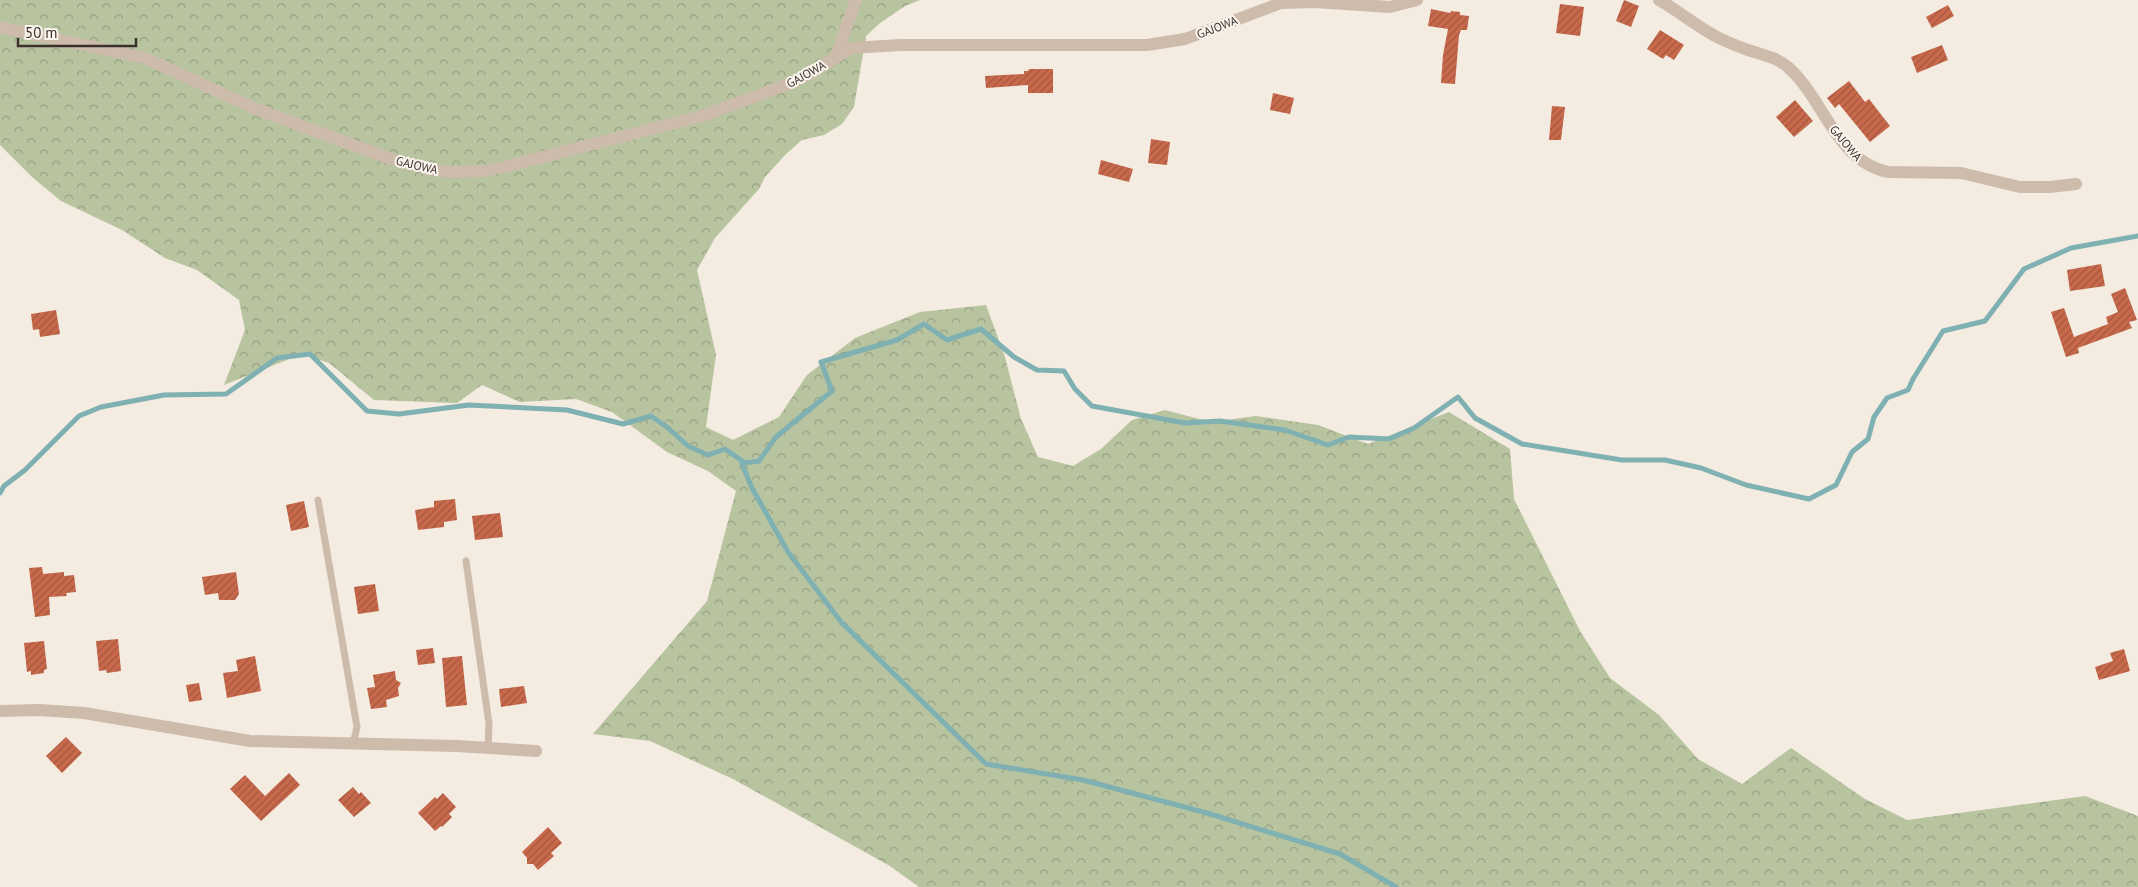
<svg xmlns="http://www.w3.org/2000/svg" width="2138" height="887" font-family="'PT Sans',sans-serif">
	<defs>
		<pattern id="forest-crowns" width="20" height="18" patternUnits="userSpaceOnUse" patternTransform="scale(1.25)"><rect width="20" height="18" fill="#b8c4a0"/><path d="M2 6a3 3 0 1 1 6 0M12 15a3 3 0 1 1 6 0" fill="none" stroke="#97a083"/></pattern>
		<pattern id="building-hatch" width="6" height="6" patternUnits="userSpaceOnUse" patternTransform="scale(1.25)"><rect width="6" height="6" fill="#c8694b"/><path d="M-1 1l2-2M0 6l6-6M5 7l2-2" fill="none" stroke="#a4573f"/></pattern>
	</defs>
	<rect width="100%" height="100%" fill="#f4ebe1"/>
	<path fill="url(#forest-crowns)" d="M0,0H920L905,6L880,23L866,36L854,107L842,124L824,135L802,140L786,154L765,177L759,189L715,238L697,270L716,355L706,427L733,440L779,417L807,375L855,338L920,312L986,305L1005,357L1021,419L1038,457L1073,466L1101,449L1132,420L1165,410L1211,422L1256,416L1318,425L1368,444L1449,412L1510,449L1514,499L1580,631L1610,678L1659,715L1698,759L1742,784L1791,748L1865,799L1907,820L2085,796L2138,816V887H919L890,866L733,779L650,741L593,734L707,601L736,491L708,471L667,452L612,412L576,399L520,402L482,385L457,403L374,400L329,363L302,354L224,385L245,330L239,300L197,270L165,258L122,230L61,201L32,177L0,145Z"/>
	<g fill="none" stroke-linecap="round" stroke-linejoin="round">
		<path stroke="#7fb0b2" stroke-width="5" d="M742,464L752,488L788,552L842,623L986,764L1083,780L1207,813L1340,854L1396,887
			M0,493L4,486L25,470L79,416L101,407L164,395L226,394L277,358L310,354L367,411L399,414L469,405L567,410L623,424L651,416L668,428L688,446L708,455L725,449L745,463L759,461L776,437L832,391L821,362L897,340L924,324L947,340L981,329L1014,357L1037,370L1064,371L1075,389L1092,406L1185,423L1220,421L1285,430L1328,445L1349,437L1389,439L1414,428L1458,397L1475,418L1522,444L1622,460H1665L1701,468L1746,485L1809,499L1836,485L1852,452L1868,439L1874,417L1887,398L1908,390L1913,379L1943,331L1985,321L2024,269L2071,248L2138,236"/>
	</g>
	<path fill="url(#building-hatch)" d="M1624,0L1639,6L1631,27L1616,21Z
		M1560,4L1584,7L1580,36L1556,33Z
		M1948,5L1954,16L1932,28L1926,17Z
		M1431,9L1450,13L1451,11L1460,12V15L1469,16L1467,30H1461L1459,35L1455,84L1441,83L1443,55L1448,29L1428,26Z
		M1660,30L1684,45L1674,60L1666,55L1663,59L1647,49Z
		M1942,45L1948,60L1917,73L1911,57Z
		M1029,69H1053V93H1028V85L986,88L985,76L1024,74V71H1028Z
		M1849,81L1865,102L1869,99L1890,126L1870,142L1839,104L1835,108L1827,98Z
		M1273,93L1294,98L1290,114L1270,110Z
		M1795,100L1813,121L1794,137L1776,117Z
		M1552,106L1565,107L1561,140H1549Z
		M1151,139L1170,142L1167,165L1148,163Z
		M1101,160L1133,169L1129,182L1098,174Z
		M2101,264L2105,286L2070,291L2067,270Z
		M2125,288L2137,320L2129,322L2132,328L2078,348L2079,353L2066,357L2051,312L2064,308L2074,337L2108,324L2106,317L2118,312L2111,294Z
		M56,310L60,334L40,337L39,329L33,330L31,314Z
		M455,499L457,520L444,522V527L418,530L415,510L434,507V501Z
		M304,501L309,527L291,531L286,505Z
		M500,513L503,537L475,540L472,516Z
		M42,567L43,574L64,572V576L74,575L76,592L66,593L67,596L49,597L50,615L35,617L29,568Z
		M236,572L239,594L235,600H219L218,593L205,595L202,577Z
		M375,584L379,611L358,614L354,587Z
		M118,639L121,671L107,673L106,670L99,671L96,641Z
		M44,641L47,669L44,670V673L31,675V671L27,672L24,643Z
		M433,648L435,663L418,665L416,650Z
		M2124,649L2130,671L2099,680L2095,667L2113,661L2110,653Z
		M255,656L261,691L227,698L223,673L238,671L236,660Z
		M462,656L467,705L446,707L442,658Z
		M395,671L396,680L401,683L398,688L399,696L386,700L387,707L371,709L367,688L375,687L373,675Z
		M199,683L202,700L189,702L186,685Z
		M524,686L527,703L501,707L499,689Z
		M66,737L82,753L62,773L46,756Z
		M289,773L300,785L261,821L230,789L245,775L265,796Z
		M353,787L359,794L361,792L371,803L354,817L338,800Z
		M443,793L456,807L449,814L452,817L442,827L441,826L435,831L418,813L435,797L437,799Z
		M548,827L562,843L551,853L554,856L538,870L533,864H527V858L522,852Z"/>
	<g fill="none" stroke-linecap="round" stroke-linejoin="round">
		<path stroke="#cdbbac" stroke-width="7" d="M318,500L357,727L353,744
			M466,561L489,724L488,748"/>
		<path stroke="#cdbbac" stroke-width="12" d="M1659,0C1679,11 1696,26 1717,37C1727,42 1737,46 1748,50C1763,55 1777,57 1789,68C1825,101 1836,161 1888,172L1961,173L2020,187H2050L2076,184
			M0,27L145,58L256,109L391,159L433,170L449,172L484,171L508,166L702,116L794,82L813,72L851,48L900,45H1147L1185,39L1281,3L1315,2L1390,7L1417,0
			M836,56L856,0
			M0,711L39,710L84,713L250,741L457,746L536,751"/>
	</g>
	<g text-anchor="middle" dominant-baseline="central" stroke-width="4" stroke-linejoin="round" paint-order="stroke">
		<g font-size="12" fill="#3b302b" stroke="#fbf5ee">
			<text transform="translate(1217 27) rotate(-21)">GAJOWA</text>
			<text transform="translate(806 74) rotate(-29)">GAJOWA</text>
			<text transform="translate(1846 143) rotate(50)">GAJOWA</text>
			<text transform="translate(417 165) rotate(13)">GAJOWA</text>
		</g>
	</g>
	<path d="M18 38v8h118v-8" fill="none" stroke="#3b302b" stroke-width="2.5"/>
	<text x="25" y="38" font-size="15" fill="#3b302b" stroke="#fbf5ee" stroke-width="4" paint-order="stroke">50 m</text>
</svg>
